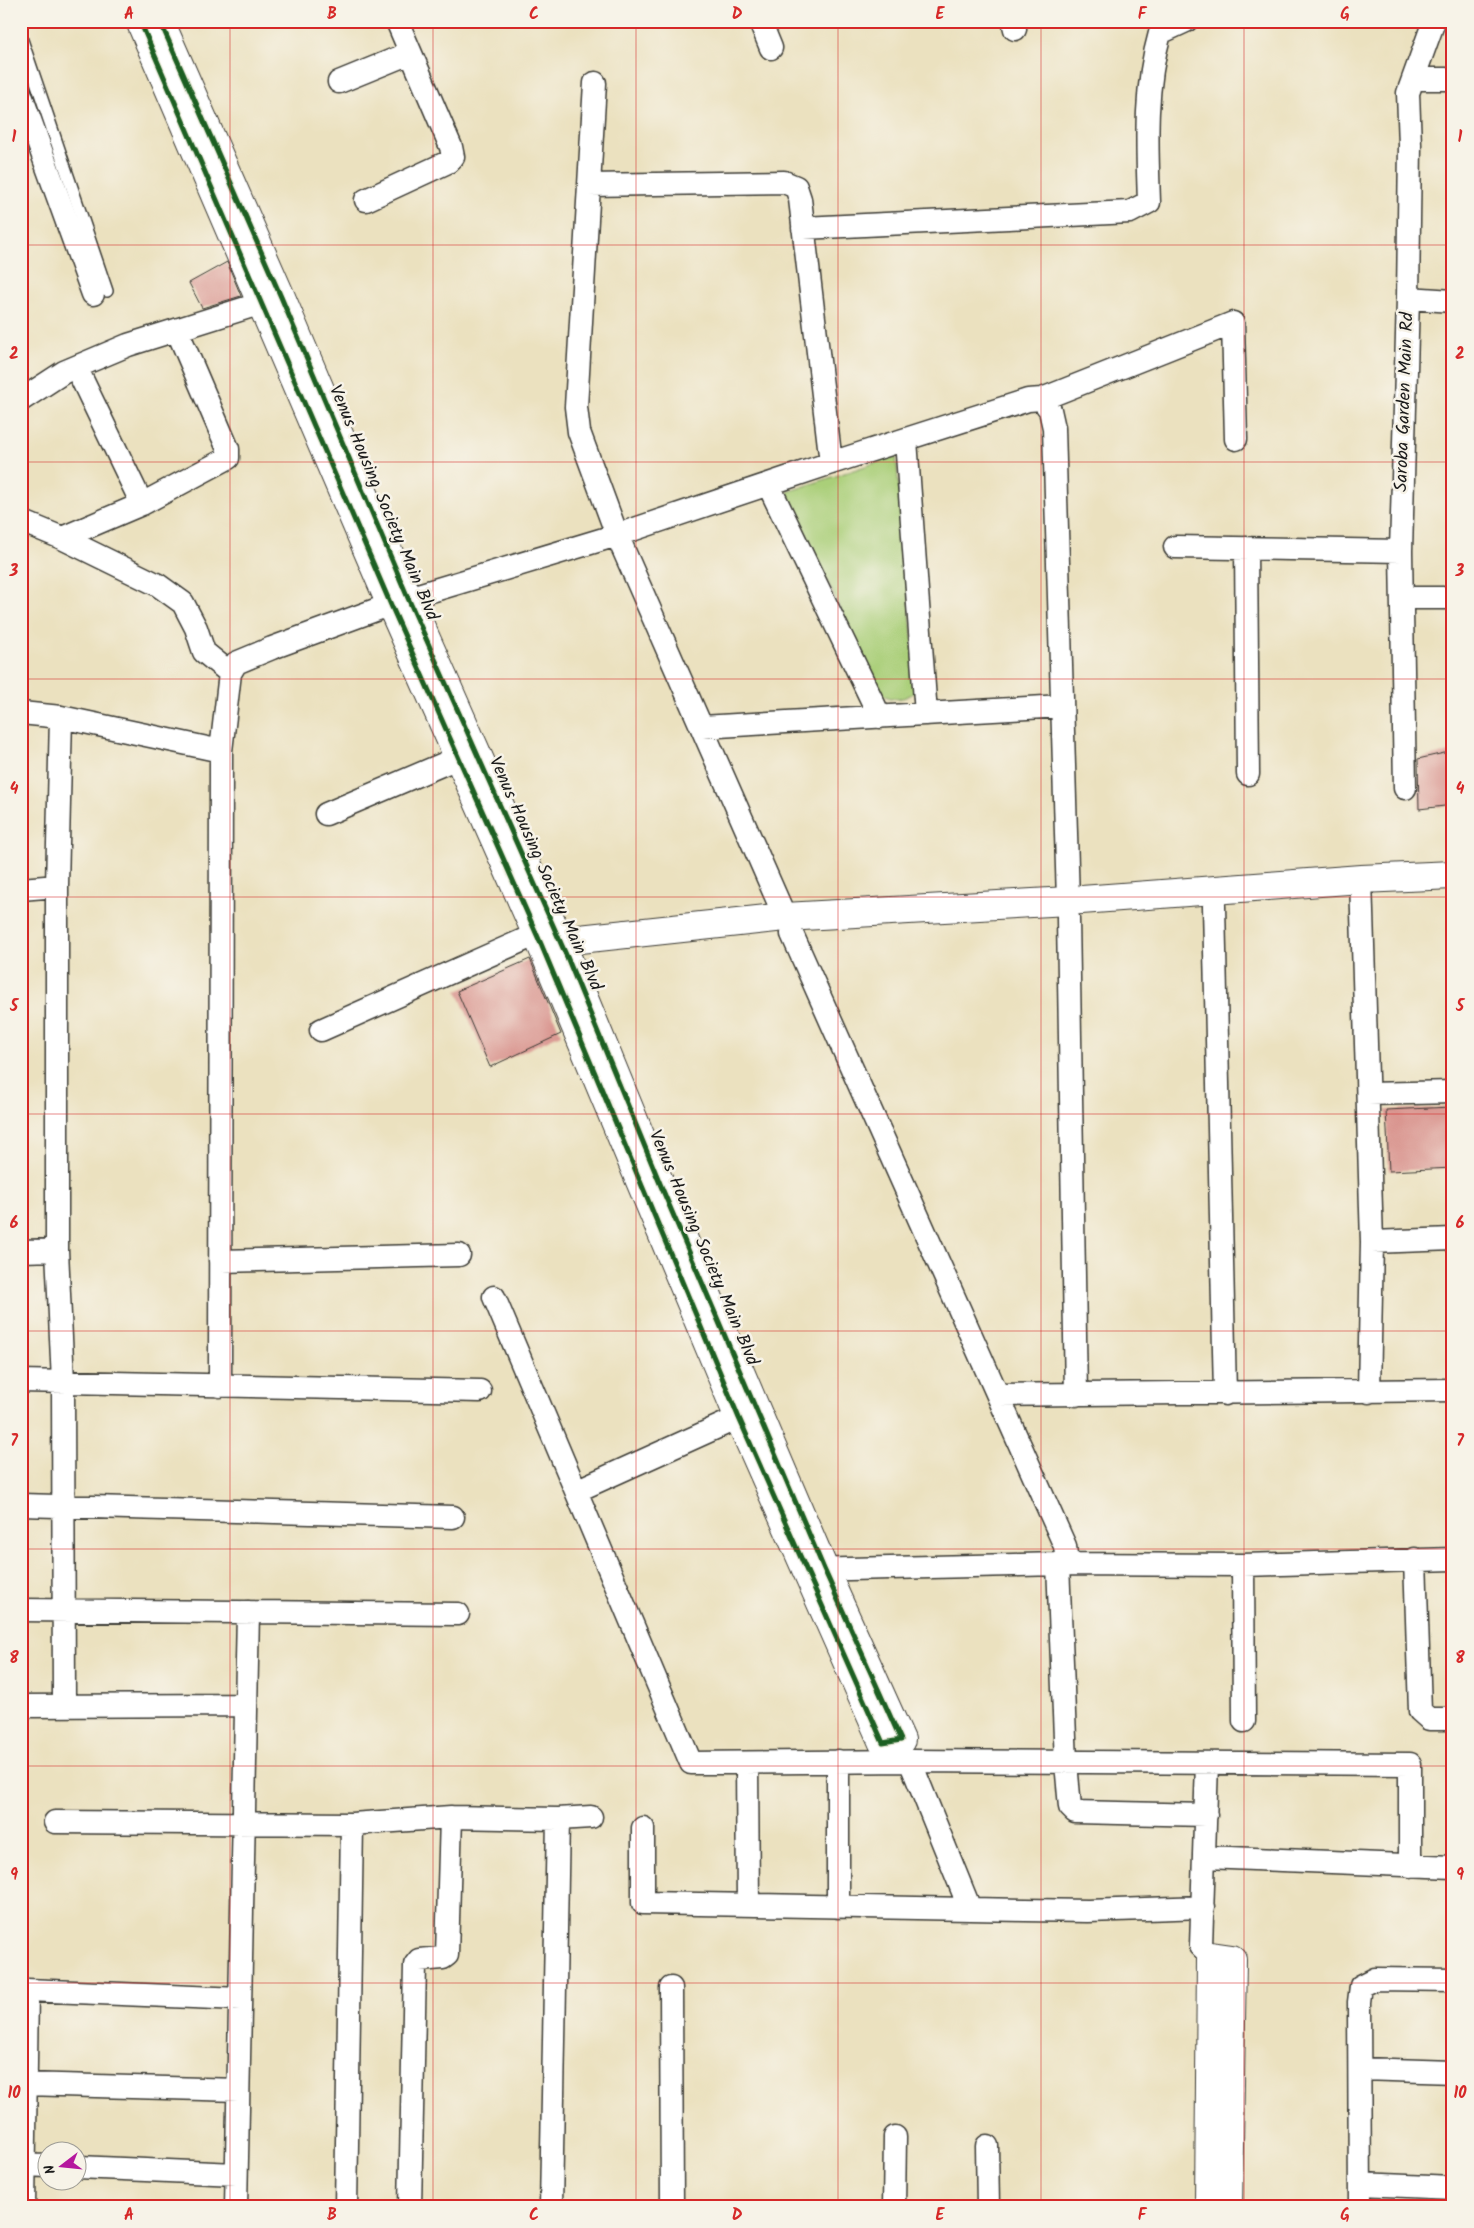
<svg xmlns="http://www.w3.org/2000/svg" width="1474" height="2228" font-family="Kalam,sans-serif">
	<rect width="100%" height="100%" fill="#f7f3e8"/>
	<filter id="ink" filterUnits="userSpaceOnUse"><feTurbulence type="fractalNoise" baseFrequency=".02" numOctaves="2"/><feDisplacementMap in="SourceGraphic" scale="10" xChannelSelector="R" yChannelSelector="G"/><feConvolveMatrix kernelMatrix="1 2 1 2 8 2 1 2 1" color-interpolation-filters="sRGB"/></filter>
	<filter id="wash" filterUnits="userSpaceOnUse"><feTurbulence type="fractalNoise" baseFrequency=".0096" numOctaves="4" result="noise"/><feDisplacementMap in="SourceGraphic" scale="20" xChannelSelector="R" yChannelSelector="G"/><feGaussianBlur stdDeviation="1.12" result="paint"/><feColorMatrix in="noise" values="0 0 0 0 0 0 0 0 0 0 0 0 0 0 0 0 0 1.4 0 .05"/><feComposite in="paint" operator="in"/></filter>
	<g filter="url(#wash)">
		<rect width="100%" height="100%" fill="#ebe1bf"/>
		<path fill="#aacf79" stroke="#63764a" d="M896,456L917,691C902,701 891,702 877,690L787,492Z"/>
		<g id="blocks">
			<path fill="#d8918b" d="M227,262L241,296L202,308L189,283Z
				M1453,751V805L1419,809L1418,759Z
				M530,959L561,1034L490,1067L457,991Z
				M1452,1107L1453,1168L1389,1171L1386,1110Z"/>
		</g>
	</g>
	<g filter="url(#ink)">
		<use href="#blocks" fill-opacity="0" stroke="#3b3a34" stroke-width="1"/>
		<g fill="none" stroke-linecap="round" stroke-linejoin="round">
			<defs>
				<path id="service" d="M21,37L107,291"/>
				<path id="minor" d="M760,21L771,48
					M1013,21L1015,29
					M1413,79H1453
					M339,82L410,53
					M595,83L576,407L579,432L617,535L785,917
					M21,95L93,294
					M589,185L784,182L796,187L800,199L831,463
					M366,200L448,162L453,157L451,147L397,21
					M803,228L1130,212L1149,202C1147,145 1144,89 1160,33L1186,21
					M1408,298L1453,301
					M76,367L142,504
					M1042,399L1050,410L1054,428L1068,901
					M21,400L64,372L128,345L278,298
					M906,440L926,714
					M768,484L880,717
					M21,521L62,538L158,585L183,603L196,628L204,652L230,673
					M62,538L142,504L228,458V449L177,330
					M1175,547L1401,551
					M1246,548L1248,774
					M1402,598H1453
					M21,713L61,717L221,751
					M61,717L57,886V1250L63,1382L64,1706
					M702,727L1062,706
					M1405,788L1401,551L1408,298L1410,145L1408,93L1434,21
					M326,814L474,751
					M1361,879L1372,1242L1369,1392
					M21,889L57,886
					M1214,906L1225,1394
					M1068,918L1076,1395
					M792,934L1065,1546L1067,1564
					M321,1030L537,934
					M1368,1094L1453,1092
					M1372,1242L1453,1239
					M21,1251L57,1250
					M220,1261L459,1255
					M494,1297L691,1763L910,1761L1410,1764V1866
					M21,1381L480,1391
					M220,1386L221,751L230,673L236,663L272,648L408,598L617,535L831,463L1028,400L1042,399L1233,323L1236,439
					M998,1395L1453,1390
					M576,1491L753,1411
					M21,1505L453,1517
					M1415,1559L1420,1711L1429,1719H1453
					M1058,1564L1066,1763L1070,1807L1075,1812L1206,1815
					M1243,1565L1244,1721
					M808,1570L1058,1564L1243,1565L1453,1559
					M21,1610L458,1614
					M21,1706L246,1705
					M838,1761V1907
					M910,1761L970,1909L1088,1911L1203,1907
					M747,1763L748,1905
					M1207,1763L1201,1946L1211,1956
					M55,1822L352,1824L451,1817L558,1819L591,1817
					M643,1828V1903L970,1909
					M1206,1857L1453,1867
					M671,1988L672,2207
					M21,1990H27L24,2207
					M27,1990L240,1999
					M1361,2069L1453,2072
					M25,2084L238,2090
					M987,2146L988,2207
					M24,2165L48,2166
					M78,2167L236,2174
					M1361,2184L1453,2188
					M236,2207L248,1612
					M346,2207L352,1824
					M410,2207L415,1965L419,1960L443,1958L447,1955L451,1817
					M551,2207L558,1819
					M894,2207L895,2137
					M1360,2207L1359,2002L1361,1986L1375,1979L1453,1980"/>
				<path id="tertiary" d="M140,21L391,605L541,944L739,1418L883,1743L901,1740L824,1569L661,1186L567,957L408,598L281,297L160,21
					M542,943L785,917L1068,901L1361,879L1453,875
					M1209,2207L1211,1956L1232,1959L1228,2207"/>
			</defs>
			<use href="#service" stroke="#3b3a34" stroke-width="14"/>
			<use href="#minor" stroke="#3b3a34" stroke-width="25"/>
			<use href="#tertiary" stroke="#3b3a34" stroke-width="30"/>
			<use href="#service" stroke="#fff" stroke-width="11"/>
			<use href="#minor" stroke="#fff" stroke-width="22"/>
			<use href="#tertiary" stroke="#fff" stroke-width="28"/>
			<defs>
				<path id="cycleway" d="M140,21L391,605L541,944L739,1418L883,1743L901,1740L824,1569L661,1186L567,957L408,598L281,297L160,21"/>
			</defs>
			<use href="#cycleway" stroke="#f7f3e8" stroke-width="8"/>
			<use href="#cycleway" stroke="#1b5e20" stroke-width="5"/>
		</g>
	</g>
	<path fill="none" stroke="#d62828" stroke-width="1" stroke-opacity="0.55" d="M230,21V2207M433,21V2207M636,21V2207M838,21V2207M1041,21V2207M1244,21V2207M21,245H1453M21,462H1453M21,679H1453M21,897H1453M21,1114H1453M21,1331H1453M21,1549H1453M21,1766H1453M21,1983H1453"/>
	<g text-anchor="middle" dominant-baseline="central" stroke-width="5" stroke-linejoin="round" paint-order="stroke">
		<g font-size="18" fill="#1c1c1c" stroke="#f7f3e8">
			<text transform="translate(1405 402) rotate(-88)">Saroba Garden Main Rd</text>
			<text transform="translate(383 503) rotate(67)">Venus Housing Society Main Blvd</text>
			<text transform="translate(545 874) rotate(66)">Venus Housing Society Main Blvd</text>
			<text transform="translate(703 1248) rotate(67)">Venus Housing Society Main Blvd</text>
		</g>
	</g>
	<rect width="1474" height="2228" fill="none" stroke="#f7f3e8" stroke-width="55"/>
	<g transform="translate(62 2166) rotate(254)"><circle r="24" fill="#f7f3e8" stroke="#9f9d96"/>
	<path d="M0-4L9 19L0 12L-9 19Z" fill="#b5179e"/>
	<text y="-8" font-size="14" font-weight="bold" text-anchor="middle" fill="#1c1c1c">N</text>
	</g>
	<rect x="28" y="28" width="1418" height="2172" fill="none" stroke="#d62828" stroke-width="2"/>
	<g font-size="16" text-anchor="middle" font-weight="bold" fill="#d62828">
		<text x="129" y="19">A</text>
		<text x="332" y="19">B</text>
		<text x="534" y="19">C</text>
		<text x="737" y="19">D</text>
		<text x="940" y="19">E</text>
		<text x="1142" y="19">F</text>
		<text x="1345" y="19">G</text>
		<text x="14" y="142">1</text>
		<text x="1460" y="142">1</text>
		<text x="14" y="359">2</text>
		<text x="1460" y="359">2</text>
		<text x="14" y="576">3</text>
		<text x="1460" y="576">3</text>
		<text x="14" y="794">4</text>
		<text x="1460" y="794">4</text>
		<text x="14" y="1011">5</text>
		<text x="1460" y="1011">5</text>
		<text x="14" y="1228">6</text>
		<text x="1460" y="1228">6</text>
		<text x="14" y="1446">7</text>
		<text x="1460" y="1446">7</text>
		<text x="14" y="1663">8</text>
		<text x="1460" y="1663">8</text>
		<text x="14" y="1880">9</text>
		<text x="1460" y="1880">9</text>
		<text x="14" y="2098">10</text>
		<text x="1460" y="2098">10</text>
		<text x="129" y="2220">A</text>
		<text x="332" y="2220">B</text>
		<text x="534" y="2220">C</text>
		<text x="737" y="2220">D</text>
		<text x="940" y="2220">E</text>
		<text x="1142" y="2220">F</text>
		<text x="1345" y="2220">G</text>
	</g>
</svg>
